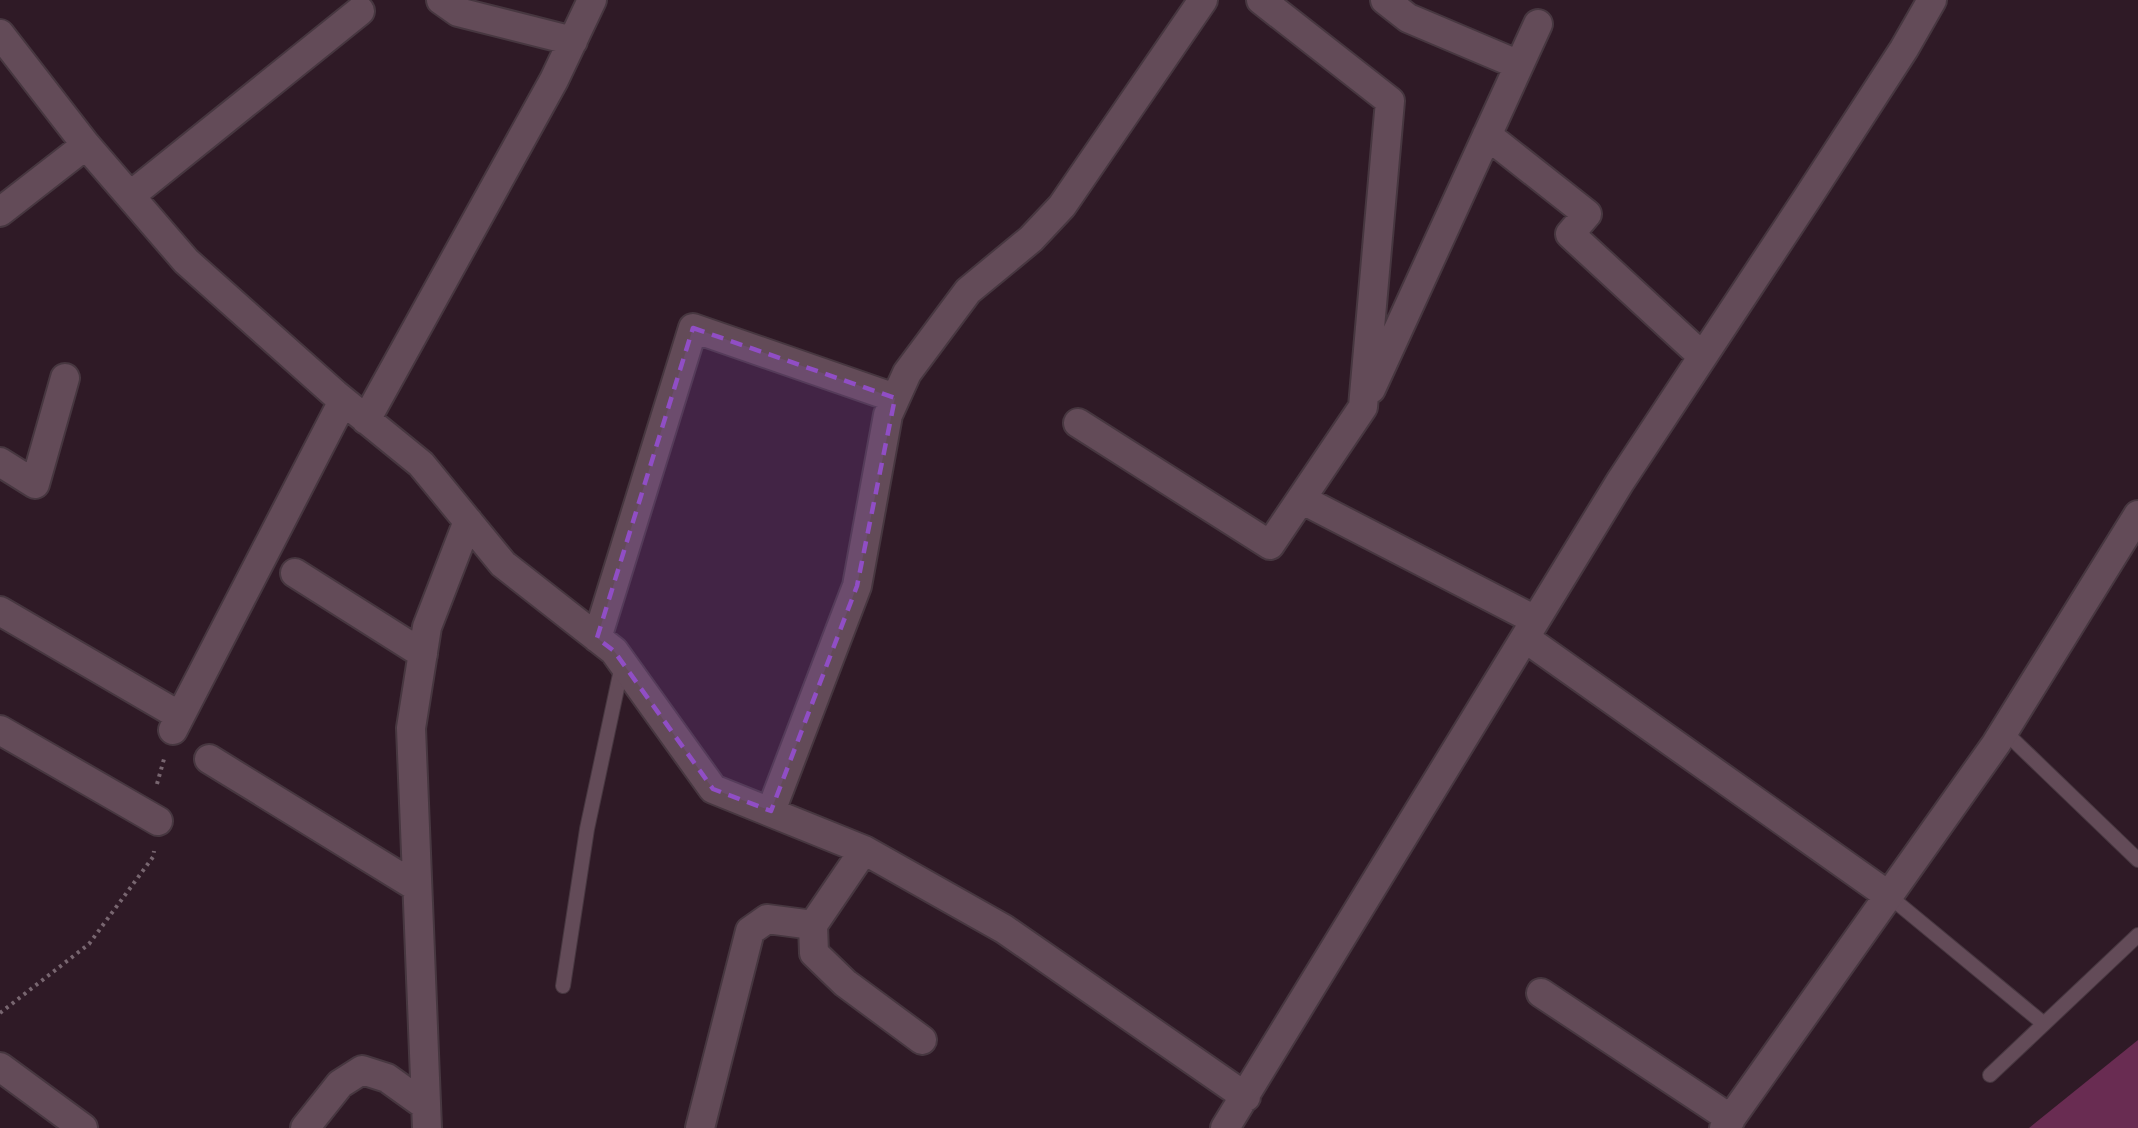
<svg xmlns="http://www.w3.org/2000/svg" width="2138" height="1128" font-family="Quicksand,sans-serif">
	<rect width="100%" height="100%" fill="#2f1a26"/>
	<path fill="#692c52" d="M2138,1040V1128H2029Z"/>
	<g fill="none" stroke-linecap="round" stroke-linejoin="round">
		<defs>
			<path id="lane" d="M2004,731L2138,860
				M1889,896L2044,1024
				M563,986L587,829L622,665
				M1990,1075L2138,935"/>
			<path id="street" d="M441,0L458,12L573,41
				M1385,0L1408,18L1519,65
				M0,34L86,145L186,261L335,394L421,464L503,564L614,651L713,789L864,850L1004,929L1246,1097
				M1487,135L1587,214L1570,234L1701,355
				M130,196L360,11
				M0,212L86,145
				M1371,389L1538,24
				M366,420L554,80L592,0
				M1078,423L1270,545L1363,407L1390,101L1261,0
				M0,462L35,484L65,378
				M1301,499L1535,620
				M295,573L423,654
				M0,611L180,716
				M597,638L693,328L895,398
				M1525,638L1889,896
				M0,730L158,821
				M173,730L343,401
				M209,759L417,887
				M771,811L857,586L888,415L907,373L968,291L1031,239L1062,206L1203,0
				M813,925L814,953L845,983L922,1040
				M1541,993L1731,1119
				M0,1067L83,1128
				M305,1128L340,1084L362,1070L387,1078L426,1106
				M427,1128L411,728L427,627L468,521
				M700,1128L750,931L767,919L813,925L864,850
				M1225,1128L1620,482L1808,197L1904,49L1932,0
				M1724,1128L1996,744L2138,515"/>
		</defs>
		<use href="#lane" stroke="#473740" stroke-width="16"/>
		<use href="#street" stroke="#473740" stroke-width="32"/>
		<path stroke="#786670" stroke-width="4" stroke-dasharray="3 4.5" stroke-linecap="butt" d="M157,784L164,759
			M0,1013L89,944L153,857L154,851"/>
		<use href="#lane" stroke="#634b58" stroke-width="14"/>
		<use href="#street" stroke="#634b58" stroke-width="28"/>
	</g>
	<path fill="#904ec5" fill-opacity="0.2" stroke="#904ec5" stroke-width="4.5" stroke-dasharray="12 8" stroke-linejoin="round" d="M693,328L895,398L857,586L771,811L713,789L614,651L597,638Z"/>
</svg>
